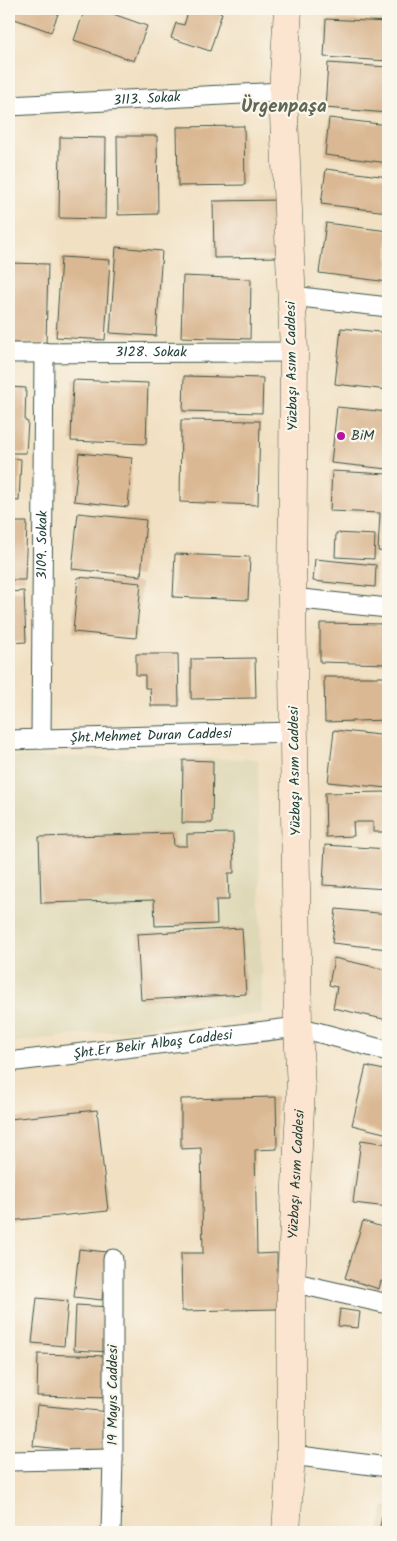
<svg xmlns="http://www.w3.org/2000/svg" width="397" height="1541" font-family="Kalam,sans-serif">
	<rect width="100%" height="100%" fill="#fbf7ec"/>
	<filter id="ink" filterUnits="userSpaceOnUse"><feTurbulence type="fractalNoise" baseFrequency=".02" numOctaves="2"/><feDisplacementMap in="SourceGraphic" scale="10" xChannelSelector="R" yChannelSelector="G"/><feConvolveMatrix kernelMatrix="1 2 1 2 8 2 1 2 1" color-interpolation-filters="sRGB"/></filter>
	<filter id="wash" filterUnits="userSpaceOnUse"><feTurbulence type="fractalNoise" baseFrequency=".0096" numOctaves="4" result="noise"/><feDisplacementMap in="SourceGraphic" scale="20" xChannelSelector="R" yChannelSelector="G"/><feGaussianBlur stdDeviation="1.12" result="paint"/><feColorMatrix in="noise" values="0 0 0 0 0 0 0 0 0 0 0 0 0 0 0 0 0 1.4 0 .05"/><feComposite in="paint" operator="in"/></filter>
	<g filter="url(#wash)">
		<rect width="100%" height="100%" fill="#f1e0c2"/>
		<path fill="#dfd8b7" d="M9,756L258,759L262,1014L9,1043Z"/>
		<g id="blocks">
			<path fill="#dab893" d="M9,9H60L51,32L9,17Z
				M85,9H99L147,26L134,61L74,40Z
				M189,9H209L222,13L210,51L171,38L176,23L184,25Z
				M361,9H388V17L360,9Z
				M326,19L388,22V61L324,57Z
				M328,63L388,67V113L325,108Z
				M329,118L388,125V163L325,155Z
				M244,126L245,185L178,186L177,127Z
				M117,136H157L158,214L118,215Z
				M60,137L106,138L105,219L59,218Z
				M326,169L388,177V212L321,204Z
				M282,200L283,257L214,258L213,201Z
				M326,223L388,231V282L319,273Z
				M116,247L162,251L156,336L110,333Z
				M61,257L110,260L105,340L56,337Z
				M9,263L48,264L46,344L9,343Z
				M183,276L251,279L250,339L181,337Z
				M341,328L388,333V390L335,384Z
				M184,376L263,378L262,413L183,411Z
				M73,380L148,383L146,444L71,441Z
				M9,387L26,388L25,421L28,422L26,453H9Z
				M337,407L388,412V469L331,463Z
				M181,420L260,421L258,505L180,502Z
				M79,453L132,458L128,507L74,501Z
				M9,458L21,459L19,501L9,500Z
				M332,471L388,474V552L378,551L380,513L330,511Z
				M78,513L146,520L141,576L72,569Z
				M9,522H27L25,580H9Z
				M336,533L375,535L374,559L335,557Z
				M175,554L250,557L248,600L173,597Z
				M315,559L376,565L375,587L313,581Z
				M78,577L141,583L136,638L73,632Z
				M24,591L26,642L9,643V592Z
				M320,623L388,624V664L320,662Z
				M136,654H178L179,706H151L150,688H145V675H136Z
				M255,658L256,698L191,699V659Z
				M324,677H388V720L325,722Z
				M334,730L388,736V788L328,782Z
				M183,760L213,761L212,823H182Z
				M388,792V832H373V822H353L354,836L326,837L325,793Z
				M173,833L174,846H187V834L233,833L234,873H228L229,900H216L217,924L155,926L154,900L41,903L39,837Z
				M325,845L388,849L387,889L323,885Z
				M336,909L388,914V949L332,943Z
				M242,928L246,994L141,1000L137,934Z
				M334,958L388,970V1020L333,1008L337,987L329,985Z
				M366,1066L388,1071V1134L352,1125Z
				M276,1097L277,1149L255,1150L257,1254L277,1253L278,1309L182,1311L181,1253H203L201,1148L181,1149V1099Z
				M97,1110L108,1211L9,1221V1119Z
				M361,1140L388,1144V1207L353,1203Z
				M363,1221L388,1229V1283L381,1281L379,1289L345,1278Z
				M79,1249L107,1252L102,1300L74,1297Z
				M37,1298L68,1301L64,1346L32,1343Z
				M76,1305L110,1307L109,1352L74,1350Z
				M340,1309L360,1312L358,1328L338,1326Z
				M38,1354L110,1356L109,1398L37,1396Z
				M37,1405L110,1412L106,1454L33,1446Z
				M384,1506L388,1507V1532H379Z"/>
		</g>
	</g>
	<g filter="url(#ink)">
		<use href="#blocks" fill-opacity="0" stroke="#3e5549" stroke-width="1"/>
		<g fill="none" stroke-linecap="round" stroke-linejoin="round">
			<defs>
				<g id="minor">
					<path id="s1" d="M9,106L283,92"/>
					<path d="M292,296L388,307"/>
					<path id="s2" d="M9,353L294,352"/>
					<path d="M292,598L388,608"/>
					<path id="s3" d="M41,739L44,352"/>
					<path id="s4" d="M9,740L294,732"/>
					<path id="s5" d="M9,1062L298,1027L388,1051"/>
					<path d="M291,1282L388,1304"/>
					<path d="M291,1455L388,1467"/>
					<path d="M9,1461L113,1459"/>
					<path d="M111,1532L113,1459V1259"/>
				</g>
				<g id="secondary">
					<path id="s6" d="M286,1532L291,1455V1282L301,1089L298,1027L292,598L294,352L283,92L288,9"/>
				</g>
			</defs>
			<use href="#minor" stroke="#3e5549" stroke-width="21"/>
			<use href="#secondary" stroke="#3e5549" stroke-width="29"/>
			<use href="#minor" stroke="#fff" stroke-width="19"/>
			<use href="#secondary" stroke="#fce5d0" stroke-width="28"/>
		</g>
	</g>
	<circle fill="#b5179e" stroke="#fbf7ec" stroke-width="2" cx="341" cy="436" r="5"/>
	<g text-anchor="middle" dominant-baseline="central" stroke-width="4.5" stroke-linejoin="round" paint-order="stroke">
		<g font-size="14" fill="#1f3d34" stroke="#fbf7ec">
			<text stroke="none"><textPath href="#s1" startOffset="138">3113. Sokak</textPath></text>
			<text stroke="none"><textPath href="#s2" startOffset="142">3128. Sokak</textPath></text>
			<text transform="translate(292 366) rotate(-91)">Yüzbaşı Asım Caddesi</text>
			<text stroke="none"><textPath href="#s3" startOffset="194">3109. Sokak</textPath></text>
			<text stroke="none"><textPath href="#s4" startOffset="142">Şht.Mehmet Duran Caddesi</textPath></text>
			<text transform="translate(295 771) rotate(-91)">Yüzbaşı Asım Caddesi</text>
			<text stroke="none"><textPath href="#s5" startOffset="145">Şht.Er Bekir Albaş Caddesi</textPath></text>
			<text stroke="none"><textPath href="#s6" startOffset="358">Yüzbaşı Asım Caddesi</textPath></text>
			<text transform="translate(113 1395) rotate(-90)">19 Mayıs Caddesi</text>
		</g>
		<g font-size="14" fill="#1f3d34" stroke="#fbf7ec" text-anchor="start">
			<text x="351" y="436">BiM</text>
		</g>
		<g font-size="19" font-weight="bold" fill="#606855" stroke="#fbf7ec">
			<text x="284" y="107">Ürgenpaşa</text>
		</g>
	</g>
	<rect width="397" height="1541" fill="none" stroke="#fbf7ec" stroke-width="30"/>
</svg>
